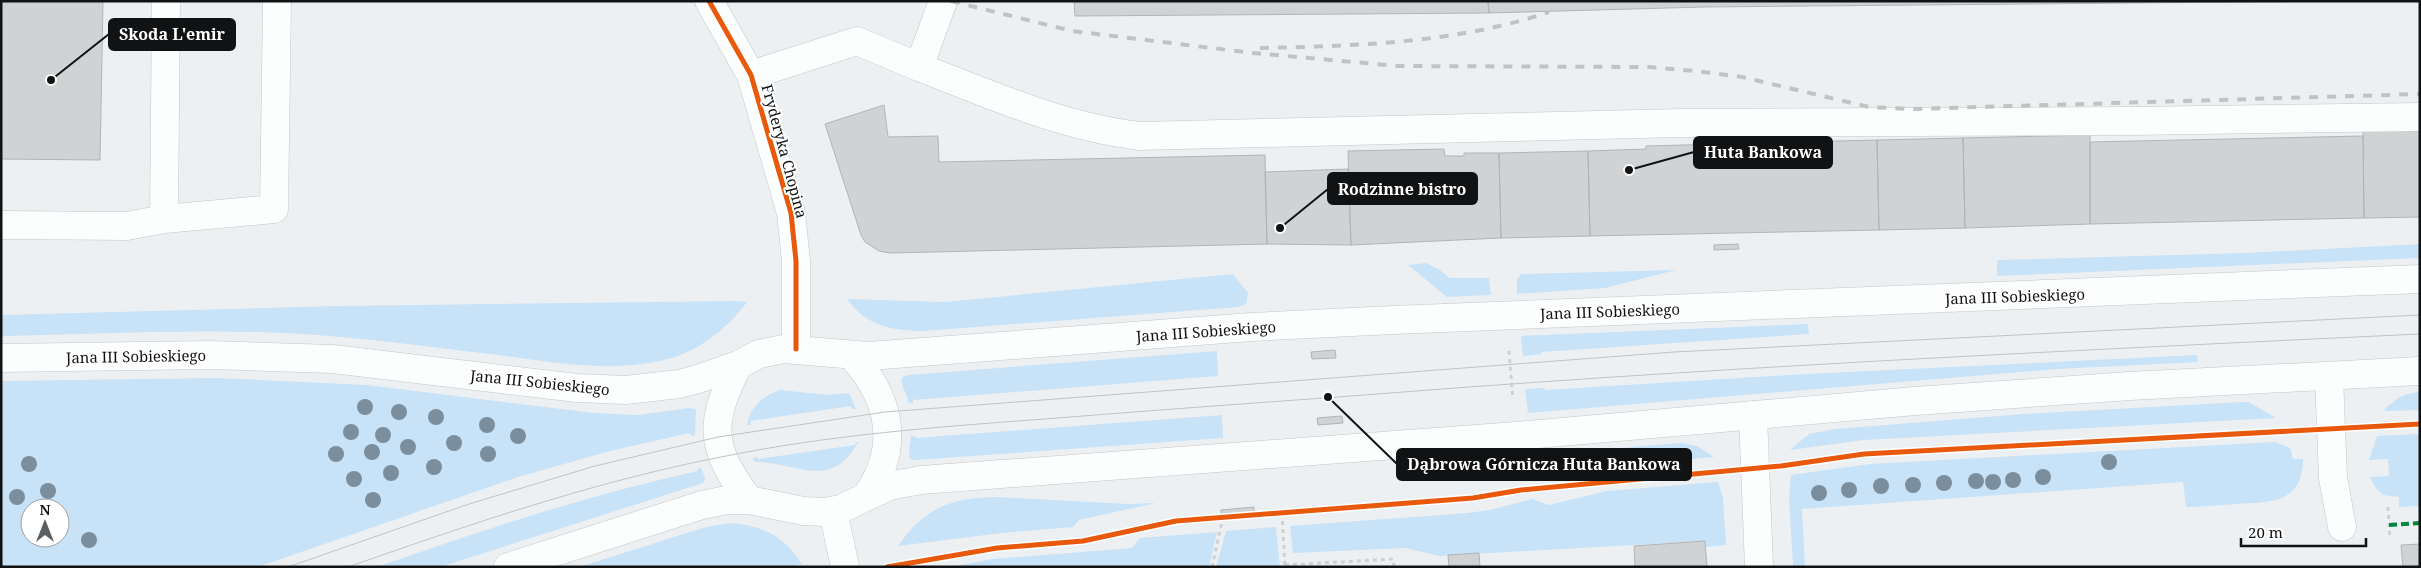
<svg xmlns="http://www.w3.org/2000/svg" width="2421" height="568" font-family="'Noto Serif',serif">
	<rect width="100%" height="100%" fill="#edf0f3"/>
	<path fill="#c8e2f7" fill-rule="evenodd" d="M2420,244V258L1997,276V260L2245,253Z
		M1426,263L1440,270L1449,278H1489L1491,295L1447,297L1408,265Z
		M1676,270L1605,288L1517,294V280L1521,274Z
		M1233,274L1248,293L1246,304L1238,307L924,331C893,331 866,326 847,299L945,302Z
		M735,301L747,302C724,332 697,353 660,361C609,372 557,363 506,356C447,349 389,341 329,336C221,327 110,334 1,336V315L338,306Z
		M1808,324L1809,334L1541,352V354L1523,356L1521,336Z
		M1217,351L1218,376L913,400V403H909L901,381L903,377L908,375Z
		M2197,355L2198,362L2058,369L1528,413L1525,389L1545,388V390L1806,374Z
		M217,378L367,385L594,413L637,415L689,408L696,409L695,435L691,436L690,433L610,451L518,477L258,567H1V381ZM30,508H60V538H30Z
		M780,390L829,395L849,393L856,409H852L851,406L750,421L751,425H747C750,407 764,395 780,390Z
		M2420,392V410L2383,411C2394,400 2403,393 2420,392Z
		M2243,402H2249L2276,418L1864,440L1790,450L1809,434L1835,429L2024,414Z
		M1222,415L1223,438L916,460L910,459L909,450L911,436H915L916,438Z
		M2420,434V506L2399,507V497L2383,495L2375,487L2370,477L2389,476L2388,459L2369,460L2377,436Z
		M856,442H858C831,492 798,462 755,462L752,458L758,457V459L855,445Z
		M2275,442L2290,448L2293,459H2303C2303,504 2270,502 2236,504C2220,505 2202,507 2186,507L2183,482L1802,509L1805,567L1793,566L1789,498L1791,475L1870,464Z
		M1680,443L1697,446L1714,457L1595,468L1573,472L1549,454Z
		M698,468H701L705,478L703,483L440,567H377C483,530 588,495 698,471Z
		M1718,482L1723,498L1726,545L1705,547V541L1439,556L1405,548L1293,553L1290,526L1467,513L1490,510L1532,499L1549,505L1607,491Z
		M995,497L1129,504L1156,503L1079,520L1073,527L1002,533L898,546C923,509 952,497 995,497Z
		M730,523C762,525 784,536 802,564L790,567H579L706,527Z
		M1276,527L1280,567H1216L1226,531Z
		M1217,532L1209,567H950L993,559L1132,548L1140,538Z"/>
	<path fill="#d0d2d4" stroke="#b2b5b6" d="M1,1H103L100,160L1,159Z
		M1074,1H1488L1489,13L1075,16Z
		M1488,1H2348L1704,7L1489,13Z
		M884,105L888,137L938,136L939,162L1265,155L1267,244L890,253L879,251L865,242L861,235L825,124Z
		M2420,127V217L2364,218L2363,128Z
		M2090,135V224L1965,228L1963,138Z
		M2363,136L2364,218L2090,224V142Z
		M1963,138L1965,228L1879,230L1877,140Z
		M1877,140L1879,230L1590,236L1588,151L1646,149V146Z
		M1444,149L1445,156H1464V153H1499L1501,238L1351,245L1348,151Z
		M1588,151L1590,236L1501,238L1499,153Z
		M1348,169L1351,245L1267,244L1265,172Z
		M1738,244L1739,249L1714,250V245Z
		M1335,350L1336,358L1312,359L1311,352Z
		M1342,416L1343,423L1318,425L1317,418Z
		M1254,507V514L1221,516V510Z
		M1705,541L1707,567H1635L1634,546Z
		M2420,544V567H2403L2401,545Z
		M1479,553L1480,567H1449L1448,555Z"/>
	<g fill="none" stroke-linecap="round" stroke-linejoin="round">
		<defs>
			<path id="minor" d="M709,1L751,75L791,213L796,261V349
				M919,67C991,95 1063,127 1140,136L1681,123L2129,121L2420,117
				M751,75L857,41L919,67L943,1
				M164,219L166,1
				M1,225L127,226L164,219L274,209L277,1
				M2329,377L2333,478L2342,527
				M1753,415L1759,567
				M833,511L845,567"/>
			<path id="major" d="M852,356C890,398 901,446 867,495
				M1,358L210,355L333,359L577,388L626,390L679,384L698,379L738,365L759,354L783,349L869,356L1251,327L1393,320L2420,279
				M738,365C709,423 709,447 749,500
				M508,567L702,505L727,500H749L803,511L824,512L841,509L889,486L921,480L1516,436L1915,401L2130,386L2420,371"/>
		</defs>
		<use href="#minor" stroke="#c4c6c8" stroke-width="29"/>
		<use href="#major" stroke="#c4c6c8" stroke-width="29"/>
		<path stroke="#cfd1d1" stroke-width="3" stroke-dasharray="4 4" stroke-linecap="butt" d="M1509,351L1513,399
			M2388,507L2390,539
			M1282,513L1285,567
			M1285,565L1393,559L1394,567
			M1212,567L1223,517"/>
		<use href="#minor" stroke="#fcfdfd" stroke-width="28"/>
		<use href="#major" stroke="#fcfdfd" stroke-width="28"/>
		<path stroke="#c2c2c3" stroke-width="1" d="M288,567L469,504L595,466L718,437L885,412L1674,352L2420,315
			M348,567C471,524 593,482 721,457C828,435 936,427 1045,419C1143,411 1241,404 1338,397C1698,368 2059,351 2420,334"/>
		<path stroke="#c2c2c3" stroke-width="4" stroke-dasharray="9 9" stroke-linecap="butt" d="M951,1L1072,31L1253,53L1398,66L1649,67L1696,71L1742,77L1869,107L1912,109L2420,94
			M1260,48C1356,46 1458,43 1549,12"/>
		<path stroke="#00873e" stroke-width="4" stroke-dasharray="8 4" stroke-linecap="butt" d="M2389,525L2420,523"/>
		<defs>
			<path id="cycleway" d="M709,1L751,75L791,213L796,261V349
				M887,567L997,548L1083,541L1176,521L1473,498L1521,490L1781,466L1864,454L2420,424"/>
		</defs>
		<use href="#cycleway" stroke="#fff" stroke-width="8"/>
		<use href="#cycleway" stroke="#e8590c" stroke-width="5"/>
	</g>
	<g fill="#7a8e9e">
		<circle cx="365" cy="407" r="8"/>
		<circle cx="399" cy="412" r="8"/>
		<circle cx="436" cy="417" r="8"/>
		<circle cx="487" cy="425" r="8"/>
		<circle cx="351" cy="432" r="8"/>
		<circle cx="383" cy="435" r="8"/>
		<circle cx="518" cy="436" r="8"/>
		<circle cx="454" cy="443" r="8"/>
		<circle cx="408" cy="447" r="8"/>
		<circle cx="372" cy="452" r="8"/>
		<circle cx="336" cy="454" r="8"/>
		<circle cx="488" cy="454" r="8"/>
		<circle cx="2109" cy="462" r="8"/>
		<circle cx="29" cy="464" r="8"/>
		<circle cx="434" cy="467" r="8"/>
		<circle cx="391" cy="473" r="8"/>
		<circle cx="2043" cy="477" r="8"/>
		<circle cx="354" cy="479" r="8"/>
		<circle cx="2013" cy="480" r="8"/>
		<circle cx="1976" cy="481" r="8"/>
		<circle cx="1993" cy="482" r="8"/>
		<circle cx="1944" cy="483" r="8"/>
		<circle cx="1913" cy="485" r="8"/>
		<circle cx="1881" cy="486" r="8"/>
		<circle cx="1849" cy="490" r="8"/>
		<circle cx="48" cy="491" r="8"/>
		<circle cx="1819" cy="493" r="8"/>
		<circle cx="17" cy="497" r="8"/>
		<circle cx="373" cy="500" r="8"/>
		<circle cx="89" cy="540" r="8"/>
	</g>
	<g text-anchor="middle" dominant-baseline="central" stroke-width="4" stroke-linejoin="round" paint-order="stroke">
		<g font-size="15" fill="#101214" stroke="#fff">
			<text transform="translate(785 151) rotate(75)">Fryderyka Chopina</text>
			<text transform="translate(2015 296) rotate(-2)">Jana III Sobieskiego</text>
			<text transform="translate(1610 311) rotate(-2)">Jana III Sobieskiego</text>
			<text transform="translate(1206 331) rotate(-4)">Jana III Sobieskiego</text>
			<text transform="translate(136 356) rotate(-1)">Jana III Sobieskiego</text>
			<text transform="translate(540 382) rotate(6)">Jana III Sobieskiego</text>
		</g>
	</g>
	<path fill="none" stroke="#101214" stroke-width="2" d="M51 80L109 34M1629 170L1694 152M1280 228L1328 189M1328 397L1397 464"/>
	<g fill="#101214" stroke="#fff" stroke-width="2">
		<circle cx="51" cy="80" r="5"/>
		<circle cx="1629" cy="170" r="5"/>
		<circle cx="1280" cy="228" r="5"/>
		<circle cx="1328" cy="397" r="5"/>
	</g>
	<g fill="#101214" stroke="#101214" stroke-width="2">
		<rect x="109" y="19" width="126" height="31" rx="5"/>
		<rect x="1694" y="137" width="138" height="31" rx="5"/>
		<rect x="1328" y="173" width="149" height="31" rx="5"/>
		<rect x="1397" y="449" width="294" height="31" rx="5"/>
	</g>
	<g font-size="16" text-anchor="middle" font-weight="bold" fill="#fff">
		<text x="172" y="40">Skoda L'emir</text>
		<text x="1763" y="158">Huta Bankowa</text>
		<text x="1402" y="195">Rodzinne bistro</text>
		<text x="1544" y="470">Dąbrowa Górnicza Huta Bankowa</text>
	</g>
	<rect width="2421" height="568" fill="none" stroke="#101214" stroke-width="5"/>
	<g transform="translate(45 523)"><circle r="24" fill="#ffffff" stroke="#9fa0a1"/>
	<path d="M0-4L9 19L0 12L-9 19Z" fill="#5d6062"/>
	<text y="-8" font-size="14" font-weight="bold" text-anchor="middle" fill="#101214">N</text>
	</g>
	<path d="M2241 538v8h125v-8" fill="none" stroke="#101214" stroke-width="2.5"/>
	<text x="2248" y="538" font-size="15" fill="#101214" stroke="#ffffff" stroke-width="4" paint-order="stroke">20 m</text>
</svg>
